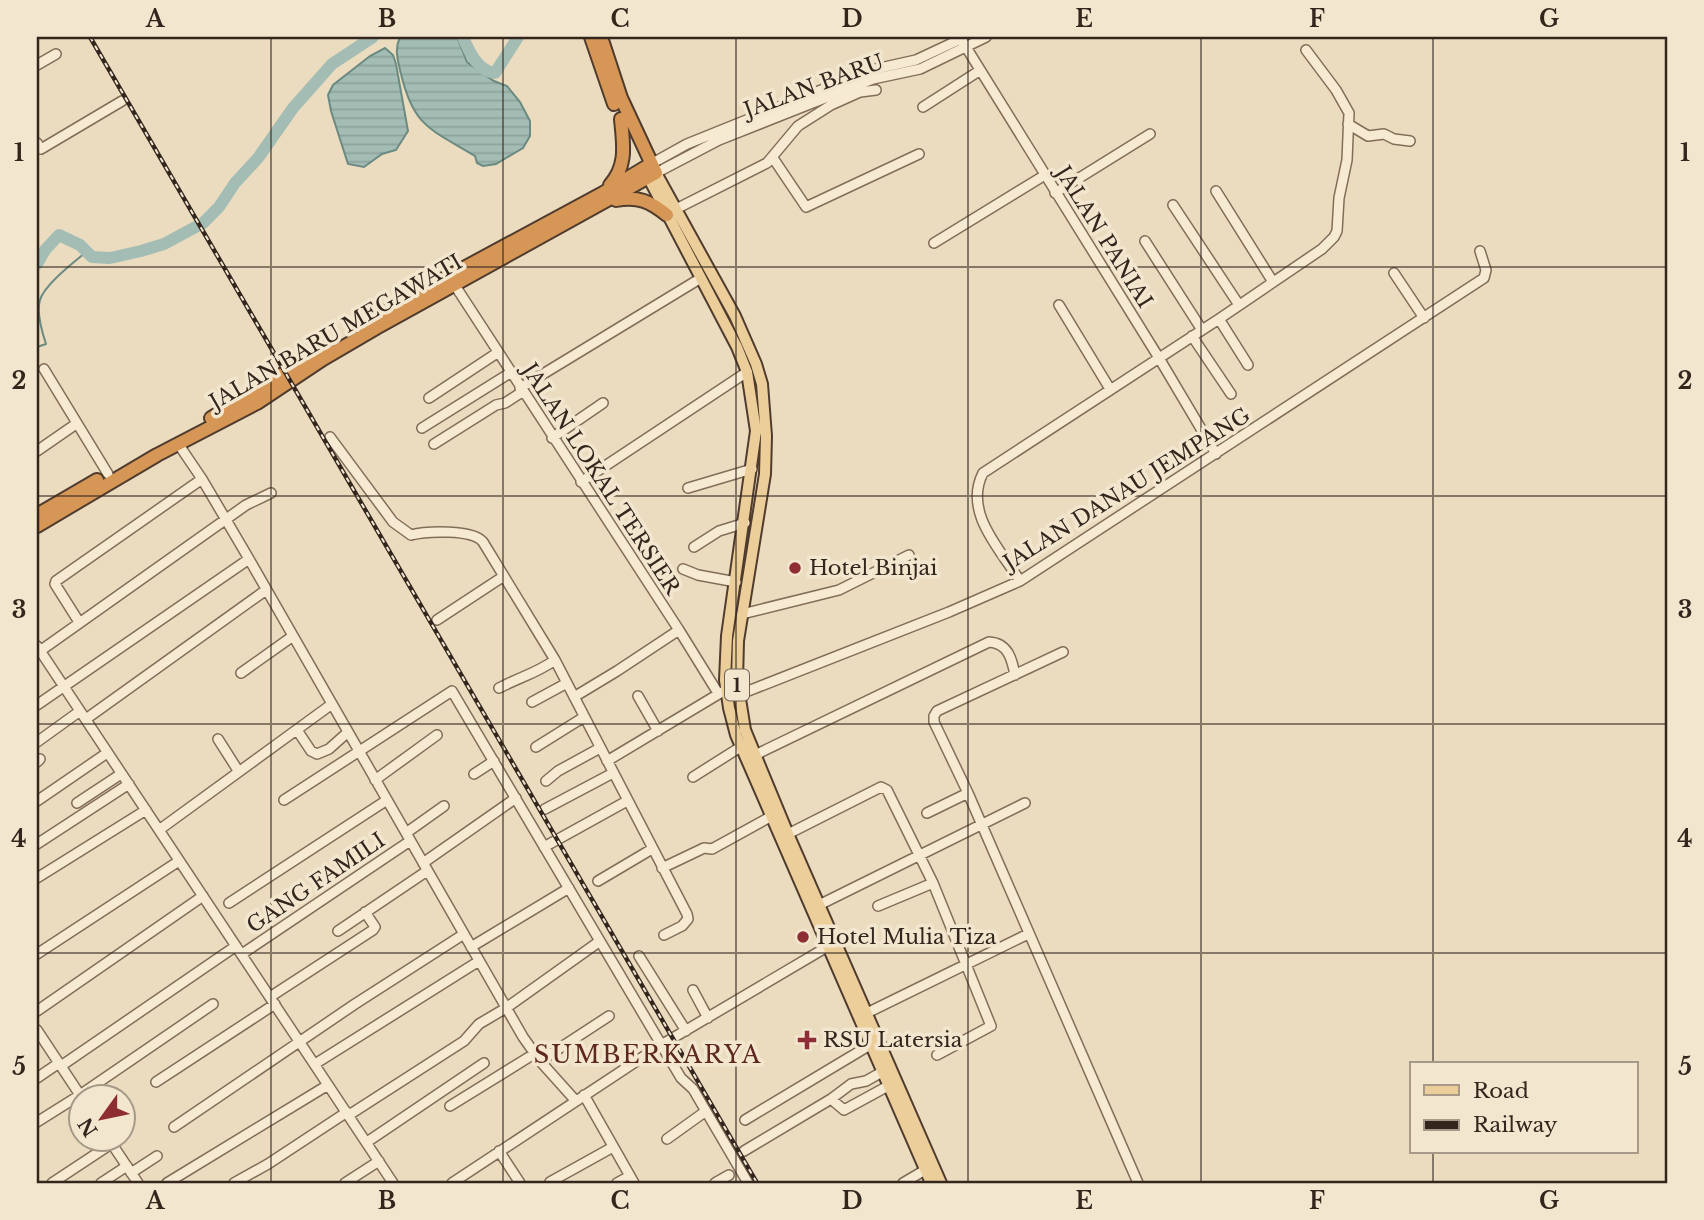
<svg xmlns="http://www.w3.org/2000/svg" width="1704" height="1220" font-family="'Libre Baskerville',serif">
	<defs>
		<pattern id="water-rules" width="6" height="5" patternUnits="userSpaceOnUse" patternTransform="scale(1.75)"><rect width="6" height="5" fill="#a3bdb4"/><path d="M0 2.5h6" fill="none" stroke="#8da29a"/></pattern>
	</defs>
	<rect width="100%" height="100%" fill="#ebdcc0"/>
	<path fill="url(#water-rules)" stroke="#6b8a81" stroke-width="2" d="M400,37H457L467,62L494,81L507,86L520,102L530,121V136L523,148L496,164L483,166L477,163L475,156C431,129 414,128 401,74C398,61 394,50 400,37Z
		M385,48L393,55L396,64L408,131L396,150L382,154L364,167L348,164L331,111L328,95L333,85L370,56Z"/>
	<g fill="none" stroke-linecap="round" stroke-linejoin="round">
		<path stroke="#6b8a81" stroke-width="2" d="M37,347L46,344C42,332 36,313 40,300C44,285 74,262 86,252"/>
		<path stroke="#a3bdb4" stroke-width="12" d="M463,37C469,52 478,71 495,73L518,37
			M37,264L45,250L59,235L80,245L92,257L110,258L141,251L164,244L203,223L219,207L235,183L258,158L293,108L332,64L373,37"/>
		<defs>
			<path id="minor" d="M961,39L1159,358L1216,454
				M37,65L56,54
				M923,107L979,71
				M1348,124L1368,136L1384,134L1394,139L1410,141
				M37,143L41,149L122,101
				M773,158L806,207L919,154
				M651,164L687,144L759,115L871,70L916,60L963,38
				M656,173L719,140L873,79L920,69L986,37
				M1216,191L1273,282
				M1055,193L1150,134
				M1173,205L1239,305
				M676,209L767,163L798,126L831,105L860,92L876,90
				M1145,241L1202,330
				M934,243L1045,175
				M1394,273L1424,318
				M454,284L679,630L718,693
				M1059,305L1110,389
				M1219,319L1248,365
				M1192,336L1231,394
				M44,369L108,474
				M520,388L701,278
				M429,398L497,353
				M422,428L510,373
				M330,437L393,522L411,535C426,531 473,529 483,542L555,660L687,914L688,919L682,926L664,935
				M552,438L603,403
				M434,444L496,405L505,403L522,392
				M179,445L202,479L249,559L523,1037L540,1061L575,1100
				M37,451L76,424
				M581,482L747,372
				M688,488L752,469
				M694,547L719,531L745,523
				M683,569L698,575L736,582
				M1020,581C1000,549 963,512 983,473L1219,319L1322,249L1334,237L1337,231L1339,198L1347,160L1349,113L1336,90L1306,50
				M742,614L839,590L909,555
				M437,620L504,576
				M79,622L55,584L56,581L202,479
				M37,646L393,1183
				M40,651L246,505L271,493
				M1063,652L937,711L934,716V722L968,793L1138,1183
				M241,673L293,636
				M499,688C518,678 537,673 555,660
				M738,695L949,612L1020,581L1484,278L1486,270L1480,251
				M638,696L658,731
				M574,697L617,671L679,630
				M532,702L567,683
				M37,705L249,559
				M86,719L266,590
				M297,730L311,751L317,754L329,749L348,732
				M218,739L239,772
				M37,742L80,711
				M536,747L584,717
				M755,755L989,642C1008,643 1012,659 1015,675
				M607,761L722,692
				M37,762L40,759
				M474,774L494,761
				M693,777L742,746
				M375,780L437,735
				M546,781L558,771L600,748
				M284,800L452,691L681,1078L693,1089L748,1183
				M37,801L107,753
				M77,803L121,774
				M545,809L613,773
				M927,813L968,793
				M159,830L332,704
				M406,833L444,806
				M788,834L881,787L887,790L933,883L991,1026L937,1055
				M37,844L129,784
				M544,847L627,801
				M423,863L516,798
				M662,868L704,848L712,849L770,817
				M37,878L146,810
				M598,881L652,849
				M229,903L387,800
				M819,905L1025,803
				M878,906L933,883
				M338,931L427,871
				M471,947L569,888
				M37,954L179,861
				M242,954L410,841
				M639,956L686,1031
				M693,990L708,1018
				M270,997L373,930L375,927L365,912
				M37,1011L203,896
				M867,1013L1028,934
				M37,1030L82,1098
				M540,1061L609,1016
				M315,1064L479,961
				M61,1066L236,946
				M37,1078L59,1063
				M156,1082L275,1004
				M584,1095L634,1183
				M831,1099L851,1084L866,1081L882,1072
				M450,1106L534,1054
				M349,1115L464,1041L479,1024L506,1008L600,941
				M745,1120L870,1045
				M37,1122L80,1095L213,1004
				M174,1127L355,1004L464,934
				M667,1139L706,1111
				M110,1141L138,1183
				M367,1142L484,1063
				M499,1151L520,1183
				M744,1151L831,1099L844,1110L888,1086
				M131,1173L157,1156
				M550,1182L613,1147
				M52,1183L111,1144
				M101,1183L127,1166
				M167,1183L328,1085
				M234,1183L268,1164L347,1112
				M345,1183L379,1161
				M452,1183L661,1045L832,944
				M617,1183L630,1176
				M715,1183L729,1175
				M903,1183L925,1170"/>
			<path id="major" d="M656,173L735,316L756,364L762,384L766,436L765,474L738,641L737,680L745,730L788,834L941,1183
				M648,177L737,347L747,372L756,431L727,636L725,680L729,708L736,735L931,1183"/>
			<path id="highway" d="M591,37L614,104
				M610,185C628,165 623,143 621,119
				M616,200C638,196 650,201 667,215
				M360,327L425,289L603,193L651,164
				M211,418L327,347
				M37,515L97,480
				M37,526L157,455L257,403L323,359L376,328L656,173L621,98L601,37"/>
		</defs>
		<use href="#minor" stroke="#836d59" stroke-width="12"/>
		<use href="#major" stroke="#503c2e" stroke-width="14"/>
		<use href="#highway" stroke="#503c2e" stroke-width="16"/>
		<use href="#minor" stroke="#f6ead3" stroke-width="9"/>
		<use href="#major" stroke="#ecce9a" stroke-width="10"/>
		<use href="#highway" stroke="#d69655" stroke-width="12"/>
		<defs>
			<path id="rail" d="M90,37L757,1183"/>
		</defs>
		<use href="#rail" stroke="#33261d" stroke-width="4.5"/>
		<use href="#rail" stroke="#f3e6cf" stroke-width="2" stroke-dasharray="5" stroke-linecap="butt"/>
	</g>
	<path fill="none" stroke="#33261d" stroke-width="2" stroke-opacity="0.55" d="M271,37V1183M503,37V1183M736,37V1183M968,37V1183M1201,37V1183M1433,37V1064M37,267H1667M37,496H1667M37,724H1667M37,953H1667M1433,1152V1183"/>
	<g fill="#8e2d34" stroke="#f3e6cf" stroke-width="2.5">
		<circle cx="795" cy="568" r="7"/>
		<circle cx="803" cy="937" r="7"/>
		<path d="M803.5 1029.5h7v7h7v7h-7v7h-7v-7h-7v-7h7z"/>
	</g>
	<g text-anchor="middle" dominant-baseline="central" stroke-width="7" stroke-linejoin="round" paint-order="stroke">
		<rect fill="#f3e6cf" stroke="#6d6052" stroke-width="2" x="725" y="669.5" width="24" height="31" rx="5"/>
		<g font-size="19" font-weight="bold" fill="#33261d">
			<text x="737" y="685">1</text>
		</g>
		<g font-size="21" fill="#33261d" stroke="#f3e6cf">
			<text transform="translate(814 86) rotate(-20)">JALAN BARU</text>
			<text transform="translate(1104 237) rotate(58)">JALAN PANIAI</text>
			<text transform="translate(336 332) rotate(-30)">JALAN BARU MEGAWATI</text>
			<text transform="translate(601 479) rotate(57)">JALAN LOKAL TERSIER</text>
			<text transform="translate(1127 489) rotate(-32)">JALAN DANAU JEMPANG</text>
			<text transform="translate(316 883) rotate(-34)">GANG FAMILI</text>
		</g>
		<g font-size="21" fill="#33261d" stroke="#f3e6cf" text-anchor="start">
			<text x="809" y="568">Hotel Binjai</text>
			<text x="817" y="937">Hotel Mulia Tiza</text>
			<text x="823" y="1040">RSU Latersia</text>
		</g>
		<g font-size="24" letter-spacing="2" fill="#5d281f" stroke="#f3e6cf">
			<text x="648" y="1054">SUMBERKARYA</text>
		</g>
	</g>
	<rect width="1704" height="1220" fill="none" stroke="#f3e6cf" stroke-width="77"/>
	<rect x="1410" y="1062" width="228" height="91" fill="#f3e6cf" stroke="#a69988" stroke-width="2"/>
	<rect x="1424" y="1085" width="35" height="10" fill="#ecce9a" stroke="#a69988" stroke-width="2"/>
	<text x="1473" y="1098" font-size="21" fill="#33261d">Road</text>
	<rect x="1424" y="1120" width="35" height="10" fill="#33261d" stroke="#a69988" stroke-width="2"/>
	<text x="1473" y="1132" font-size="21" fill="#33261d">Railway</text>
	<g transform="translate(102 1118) rotate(237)"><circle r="33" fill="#f3e6cf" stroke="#a69988" stroke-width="2"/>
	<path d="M0-5L12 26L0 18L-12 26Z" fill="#8e2d34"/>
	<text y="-10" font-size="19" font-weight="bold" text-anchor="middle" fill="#33261d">N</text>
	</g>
	<rect x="38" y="38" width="1628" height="1144" fill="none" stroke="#33261d" stroke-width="2.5"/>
	<g font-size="23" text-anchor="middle" font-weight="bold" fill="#33261d">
		<text x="155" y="27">A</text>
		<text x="387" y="27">B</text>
		<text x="620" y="27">C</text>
		<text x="852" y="27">D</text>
		<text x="1084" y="27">E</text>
		<text x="1317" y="27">F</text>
		<text x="1549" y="27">G</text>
		<text x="19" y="161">1</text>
		<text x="1685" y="161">1</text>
		<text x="19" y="389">2</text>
		<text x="1685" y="389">2</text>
		<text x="19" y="618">3</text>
		<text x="1685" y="618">3</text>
		<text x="19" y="847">4</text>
		<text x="1685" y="847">4</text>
		<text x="19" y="1075">5</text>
		<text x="1685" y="1075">5</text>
		<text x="155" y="1209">A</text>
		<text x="387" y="1209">B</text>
		<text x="620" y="1209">C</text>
		<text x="852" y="1209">D</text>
		<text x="1084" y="1209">E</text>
		<text x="1317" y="1209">F</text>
		<text x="1549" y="1209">G</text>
	</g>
</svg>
